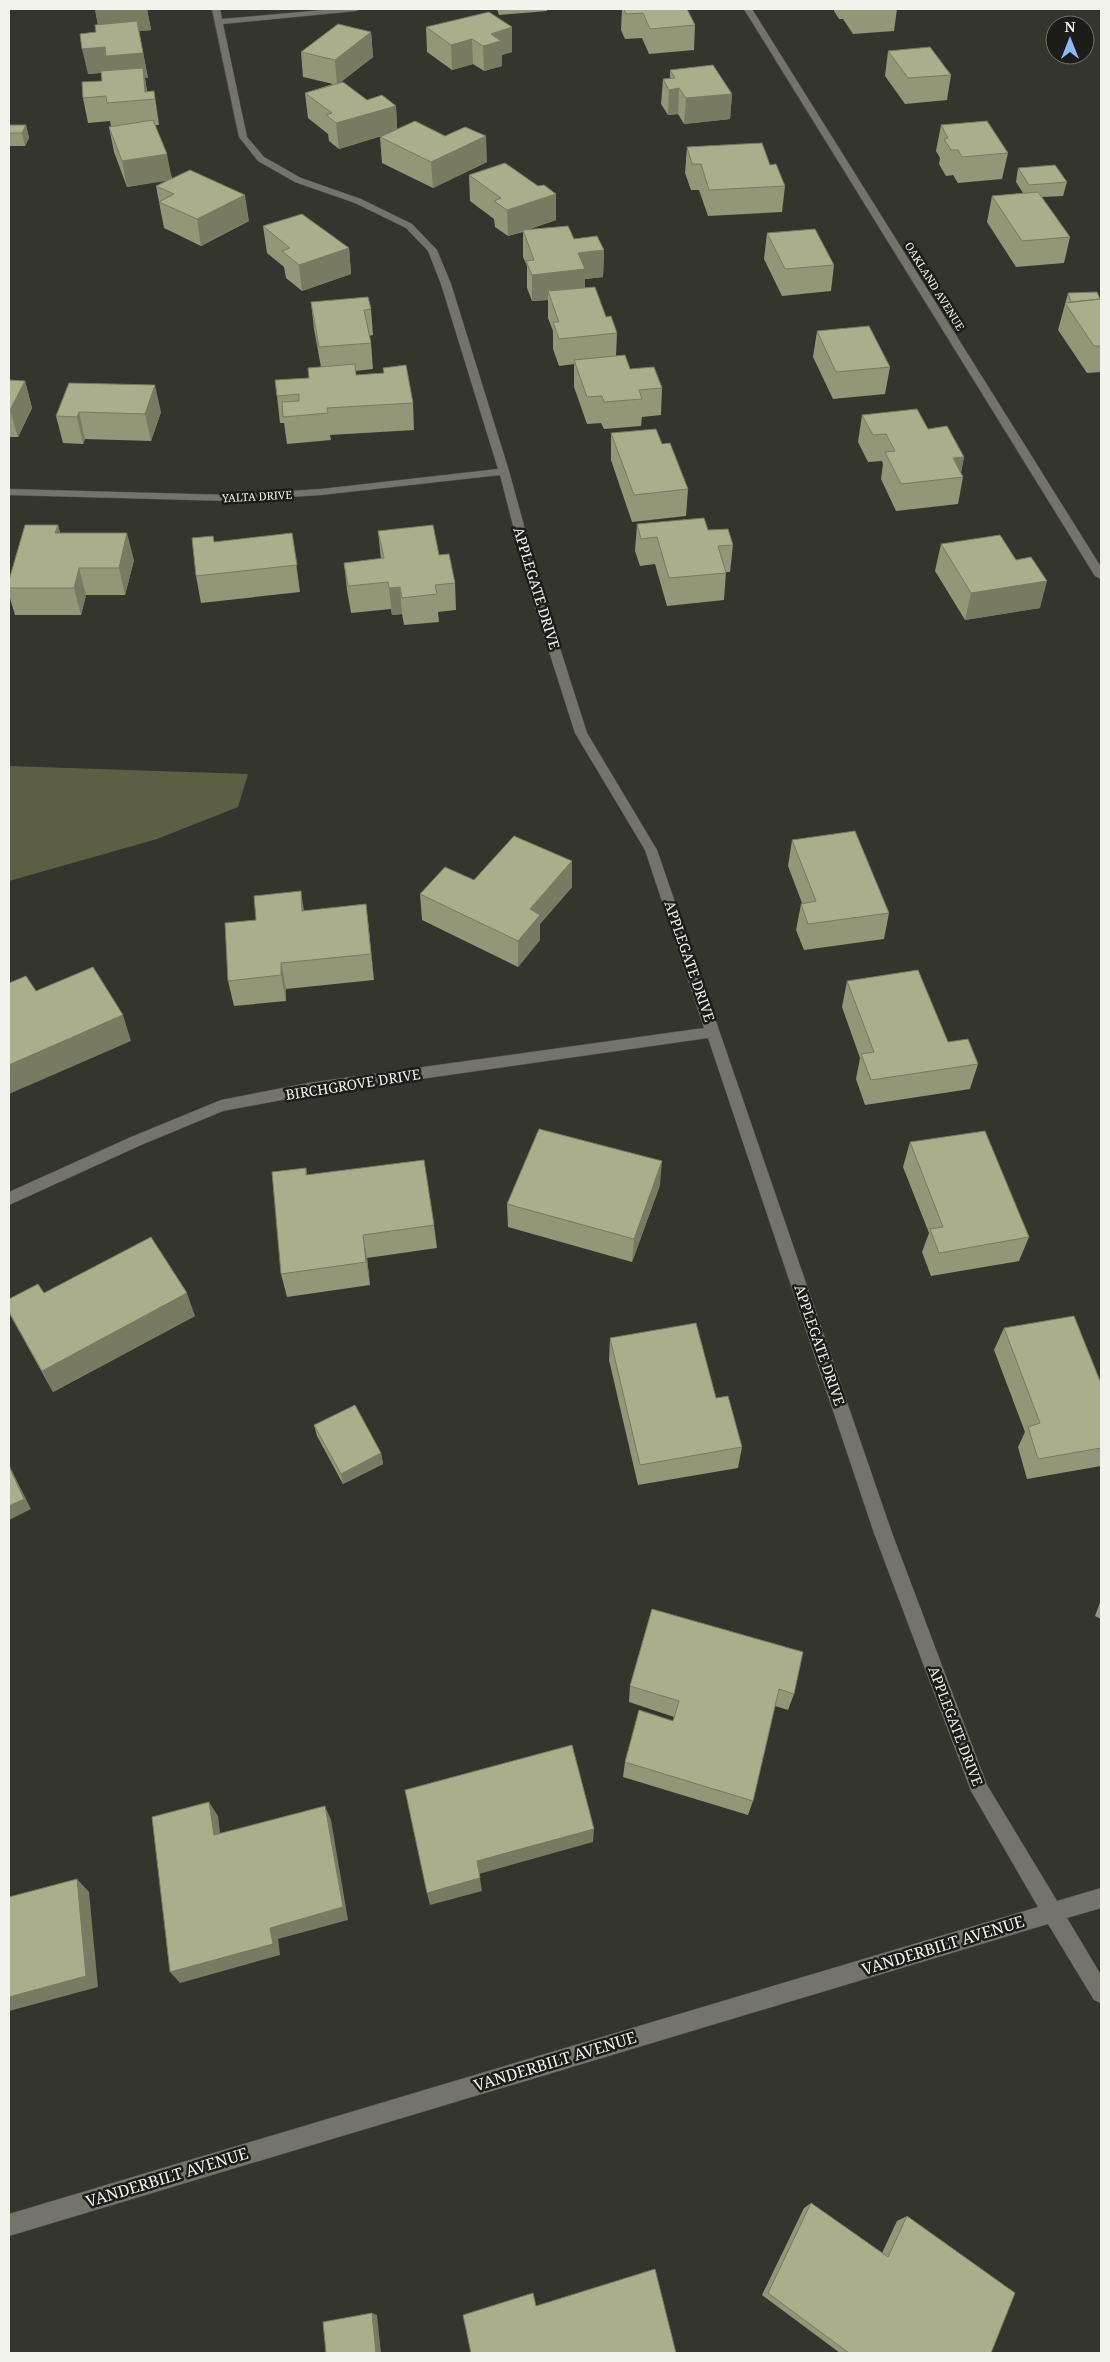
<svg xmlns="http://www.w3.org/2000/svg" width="1110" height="2362" font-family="'Noto Serif',serif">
	<rect width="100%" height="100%" fill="#34352d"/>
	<path fill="#5d5f44" d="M9,766L248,774L238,807L157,839L9,881Z"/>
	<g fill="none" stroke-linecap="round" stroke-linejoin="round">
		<defs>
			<path id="minor" d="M212,9H220L222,19L334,9H360L356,11L223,24L247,137L264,157L301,178L361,199L412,224L437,250L451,284L509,471L543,595L587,733L657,850L892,1533L987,1785L1057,1901L1101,1888V1908L1067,1918L1101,1975V2003L1094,2000L1048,1924L9,2236V2214L1038,1907L971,1791L874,1533L708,1038L308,1095L223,1111L141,1145L9,1205V1192L131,1137L221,1100L308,1083L704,1028L645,850L575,733L531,595L500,475L321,495L229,501L9,495V489L229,495L321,489L498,469L441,284L428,251L406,228L355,203L295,182L258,161L239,137Z
				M744,9H752L1101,567V579L1095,576Z"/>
		</defs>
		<use href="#minor" stroke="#505049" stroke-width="1"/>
		<use href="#minor" fill="#74746b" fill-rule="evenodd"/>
	</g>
	<path fill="#939677" d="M95,9H147L151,30L139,31L148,78H145L147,91H154L159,125H155L172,178L249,221L201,246L164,228L156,186L167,180L127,187L114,152L109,127L111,126L110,121L88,123L83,98L102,81L101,73L88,74L98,25Z
		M497,9H547V11L499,15Z
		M622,9H687L695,25L694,50L649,54L642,38L625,39L621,30Z
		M834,9H897L894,31L853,34L843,19H839L834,11Z
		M426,27H512V52L502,55V66L484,71L473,64L452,70L427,52Z
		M371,32L373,57L341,82L367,100L396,106L397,129L487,162L433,188L382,163L380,137L385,135L339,149L329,141L328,134L308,118L305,93L333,84L303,77L301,52Z
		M888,51L951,75L947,100L905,104L885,76Z
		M670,70L732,94L730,119L684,124L678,114L668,115L661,104L663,79L670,78Z
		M9,125H26L29,138L25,146H9Z
		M941,125L1008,153L1002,179L958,183L953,175L946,176L939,164L940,158L936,151Z
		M687,147L770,165L785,186L782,212L708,216L699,190H691L685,173Z
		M1018,168L1067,182L1063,196L1042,197L1070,237L1064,263L1016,267L987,222L992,196L1023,193L1016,182Z
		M469,175L538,186L556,194V220L527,230L574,239L604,250L603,277L585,279V288L606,317L617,333L616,356L630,369L662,388L661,415L642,417L641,426L604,429L601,423L587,424L574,387V364L559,366L553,349V331L548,318V300L532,301L527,288V266L523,257V232L508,236L495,227L494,219L470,201Z
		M263,226L349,248L351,274L302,291L286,278L284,267L267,253Z
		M767,233L834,265L831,291L782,296L764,259Z
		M1068,293L1101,299V372L1087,373L1058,330Z
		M311,302L371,309L373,335L369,336L371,343L373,369L355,371L356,375L413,403L414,430L330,435L331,440L287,444L284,423H280L277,396L309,378L321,367L314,329Z
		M817,331L890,367L885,394L833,399L813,357Z
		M9,380L25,381L32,408L18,437H9Z
		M69,383L161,412L151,441L85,439L83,444L63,443L56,416Z
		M862,415L928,429L964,457L961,473L963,477L958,504L896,511L881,479L883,464L882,461L868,462L858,442Z
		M611,433L662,444L688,489L686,516L632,522L611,460Z
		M637,524L708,530L733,545L730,572H726L724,600L667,606L655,564L640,566L635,551Z
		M58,525L60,533L134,560L125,595H86L81,615H15L9,595V580Z
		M378,531L439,555L455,583L456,610L438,612L439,622L404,625L402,614L392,615L391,609L351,613L347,590L344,563L381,559Z
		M292,533L300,592L201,603L196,576L214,542Z
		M941,544L1040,608L965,620L935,571Z
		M792,840L889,913L884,939L804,950L796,930L801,904L802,903L788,866Z
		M474,880L572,887L540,924V940L518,967L422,920L420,894Z
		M366,904L374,980L286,989V1001L234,1006L228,981L256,920L304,911Z
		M847,981L948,1042L978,1064L970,1089L865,1105L856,1079L860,1058L842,1007Z
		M910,1142L1029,1237L1019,1261L931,1276L922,1252L929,1233L903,1167Z
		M306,1168L307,1175L434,1225L437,1248L367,1258L370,1285L287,1297L281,1274Z
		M660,1185L632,1262L508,1227L507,1204Z
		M44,1293L195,1316L53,1392L9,1313V1299Z
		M1004,1328L1101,1381V1466L1027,1479L1018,1447L1025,1432L994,1350Z
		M610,1338L716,1398L742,1447L738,1468L638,1485L609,1360Z
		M314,1425L381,1453L383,1464L343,1484L317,1436Z
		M1101,1600V1619L1095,1616Z
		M652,1609L794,1694L788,1710L775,1706L753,1801L748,1815L623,1777L625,1762L673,1721L674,1717L629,1702L630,1686Z
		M811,2203L882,2253L897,2221L907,2216L991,2353H840L762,2295L804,2208Z"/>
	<path fill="#787a61" d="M111,9H147L151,30L100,35L95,10Z
		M512,27V52L502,55V66L484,71L483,46L491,34Z
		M371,32L373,57L337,85L335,60Z
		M472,39L473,64L452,70L451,45Z
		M105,47L143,53L148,78H145L147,93L110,72L88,74L82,49Z
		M679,88L678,114L668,115L669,90Z
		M154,91L158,116L159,125L155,99Z
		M732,94L730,119L684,124L686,98Z
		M396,106L397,131L339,149L336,123Z
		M26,125L29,138L25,146L22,133Z
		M486,136L487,162L433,188L431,162Z
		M167,154L172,180L127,187L122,161Z
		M556,194V220L508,236L507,210Z
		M245,195L249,221L201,246L197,219Z
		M349,248L351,274L302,291L299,265Z
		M604,250L603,277L585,279V296L548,291V300L532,301V275L578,253Z
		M25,381L32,408L18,437L10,410Z
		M155,385L161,412L151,441L145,414Z
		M79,412L85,439L83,444L77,417Z
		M964,457L960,477L953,458Z
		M58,525L65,552L55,533Z
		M127,533L134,560L125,595L119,568Z
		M79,568L86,595L81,615L74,588Z
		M1047,581L1040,608L965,620L971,593Z
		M400,587L402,614L392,615L389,588Z
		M572,861V887L540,924V940L518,967V941L530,909Z
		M301,891L305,917L302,911Z
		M366,904L369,930L374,980L371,954Z
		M281,963L286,989V1001L281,975Z
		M123,1015L131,1041L9,1094V1065Z
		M662,1161L660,1185L632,1262L634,1239Z
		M363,1235L367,1258L370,1285L366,1262Z
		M187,1293L195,1316L53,1392L42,1371Z
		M381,1453L383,1464L343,1484L341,1474Z
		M9,1465L31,1509L9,1520Z
		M209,1802L218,1816L222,1849L214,1835Z
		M325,1806L331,1820L348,1920L278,1939L280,1955L180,1983L170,1972L270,1928Z
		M594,1829L593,1842L479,1874L477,1861Z
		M480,1878L482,1891L430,1905L427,1893Z
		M77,1879L89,1892L98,1987L9,2011V1997Z
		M372,2313L377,2315L381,2353H376Z"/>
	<path fill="#abae8a" stroke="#787a61" d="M95,9H111L95,10Z
		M624,9H687L695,25L650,29L643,13L626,14Z
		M489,12L512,27L491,34L501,41L483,46L472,39L451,45L426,27Z
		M137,21L143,53L106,56L105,47L82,49L80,34L96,32L95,25Z
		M338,24L371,32L335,60L301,52Z
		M930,47L951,75L908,78L888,51Z
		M713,65L732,94L686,98L679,88L669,90L663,79L675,78L670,70Z
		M143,68L145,92L154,91L155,99L107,103L106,96L83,98L82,82L102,81L101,71Z
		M343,82L367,100L382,95L396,106L336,123L326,115L332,113L305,93Z
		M153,120L167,154L122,161L109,127Z
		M415,121L445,136L465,127L486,136L431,162L380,137Z
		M987,121L1008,153L962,157L958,150H951L944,139L948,138L941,125Z
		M9,125H26L22,133H9Z
		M762,143L770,165L776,164L785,186L709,190L701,164H692L687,147Z
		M505,163L538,186L544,185L556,194L507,210L494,201L501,198L469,175Z
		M1055,165L1067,182L1029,185L1018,168Z
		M190,170L245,195L197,219L159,202L174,194L156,186Z
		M1038,192L1070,237L1022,241L992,196Z
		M302,214L349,248L299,265L282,251L290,248L263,226Z
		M568,226L574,239L597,236L604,250L578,253L585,269L532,275L526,261L534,260L523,230Z
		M815,229L834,265L785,269L767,233Z
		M595,287L606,317L611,316L617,333L559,339L553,322H559L548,291Z
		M1097,292L1100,299L1071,302L1068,293Z
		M368,297L371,309L364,310L371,343L319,347L311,302Z
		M1101,299V346H1094L1065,303Z
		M869,326L890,367L836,372L817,331Z
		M625,355L630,369L654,367L662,388L639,390L642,399L604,402L602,396L587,397L574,360Z
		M355,364L356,375L384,373L383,368L406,365L413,403L327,408L328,413L283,417L282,402L299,401V394L277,396L275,380L309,378L308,368Z
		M9,380L25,381L10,410H9Z
		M69,383L155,385L145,414L79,412L77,417L56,416Z
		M917,409L928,429L947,426L964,457L953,458L963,477L901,484L885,452L895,451L886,434L873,435L862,415Z
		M656,429L662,444L670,443L688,489L634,495L611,433Z
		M704,518L708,530L728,529L733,545L718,546L726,573L669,578L657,537L641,539L637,524Z
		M25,525H58L55,533H127L119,568H79L74,588H9V580Z
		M433,525L439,555L449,554L455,583L435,585L437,594L402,598L400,587L389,588L388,582L348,586L344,563L384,558L378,531Z
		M292,533L297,565L196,576L192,538L213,536L214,542Z
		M1000,535L1016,560L1031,557L1047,581L971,593L941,544Z
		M855,831L889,913L808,924L801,904L816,901L792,840Z
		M514,836L572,861L530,909L540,915L518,941L420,894L445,867L474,880Z
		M301,891L302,911L366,904L371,954L281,963V975L228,981L225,923L256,920L254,896Z
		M93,967L123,1015L9,1065V983L26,976L36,991Z
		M918,970L948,1042L968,1039L978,1064L871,1080L861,1054L874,1052L847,981Z
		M539,1129L662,1161L634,1239L507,1204Z
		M985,1131L1029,1237L939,1253L930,1229L943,1227L910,1142Z
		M424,1160L434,1225L363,1235L366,1262L281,1274L272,1172L306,1168V1175Z
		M151,1237L187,1293L42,1371L9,1312V1299L38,1284L44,1293Z
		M1074,1316L1100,1381H1101V1448L1038,1459L1028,1427L1040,1423L1004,1328Z
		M696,1323L716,1398L728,1396L742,1447L640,1465L610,1338Z
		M355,1405L381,1453L341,1474L314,1425Z
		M9,1466L24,1499L9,1506Z
		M652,1609L803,1652L794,1694L779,1689L753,1801L625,1762L639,1710L673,1721L679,1701L630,1686Z
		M572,1745L594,1829L477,1861L480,1878L427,1893L405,1790Z
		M209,1802L214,1835L325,1806L343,1907L270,1928L273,1944L170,1972L152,1817Z
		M77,1879L86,1976L9,1997V1897Z
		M811,2203L888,2257L907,2216L1015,2293L991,2353H849L768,2293Z
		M655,2269L676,2353H471L463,2315L533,2293L536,2306Z
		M372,2313L376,2353H326L323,2322Z"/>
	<g text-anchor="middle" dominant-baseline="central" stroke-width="5" stroke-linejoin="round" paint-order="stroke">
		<g font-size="11" fill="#f3f3ee" stroke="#1c1c19">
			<text transform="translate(935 286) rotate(58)">OAKLAND AVENUE</text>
			<text transform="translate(257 496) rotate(-3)">YALTA DRIVE</text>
		</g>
		<g font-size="14" fill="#f3f3ee" stroke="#1c1c19">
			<text transform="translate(537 588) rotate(73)">APPLEGATE DRIVE</text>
			<text transform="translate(690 961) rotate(71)">APPLEGATE DRIVE</text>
			<text transform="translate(353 1084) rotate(-9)">BIRCHGROVE DRIVE</text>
			<text transform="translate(820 1345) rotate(71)">APPLEGATE DRIVE</text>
			<text transform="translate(956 1726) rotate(69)">APPLEGATE DRIVE</text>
		</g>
		<g font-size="16" fill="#f3f3ee" stroke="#1c1c19">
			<text transform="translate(943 1945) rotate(-17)">VANDERBILT AVENUE</text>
			<text transform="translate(555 2061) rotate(-17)">VANDERBILT AVENUE</text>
			<text transform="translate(167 2177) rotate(-17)">VANDERBILT AVENUE</text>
		</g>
	</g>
	<rect width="1110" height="2362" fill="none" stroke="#f3f3ee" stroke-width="20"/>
	<g transform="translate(1070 40)"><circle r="24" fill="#1c1c19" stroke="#72726e"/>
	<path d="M0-4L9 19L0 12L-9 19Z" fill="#90b8fd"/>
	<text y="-8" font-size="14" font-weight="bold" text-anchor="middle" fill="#f3f3ee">N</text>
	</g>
</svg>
